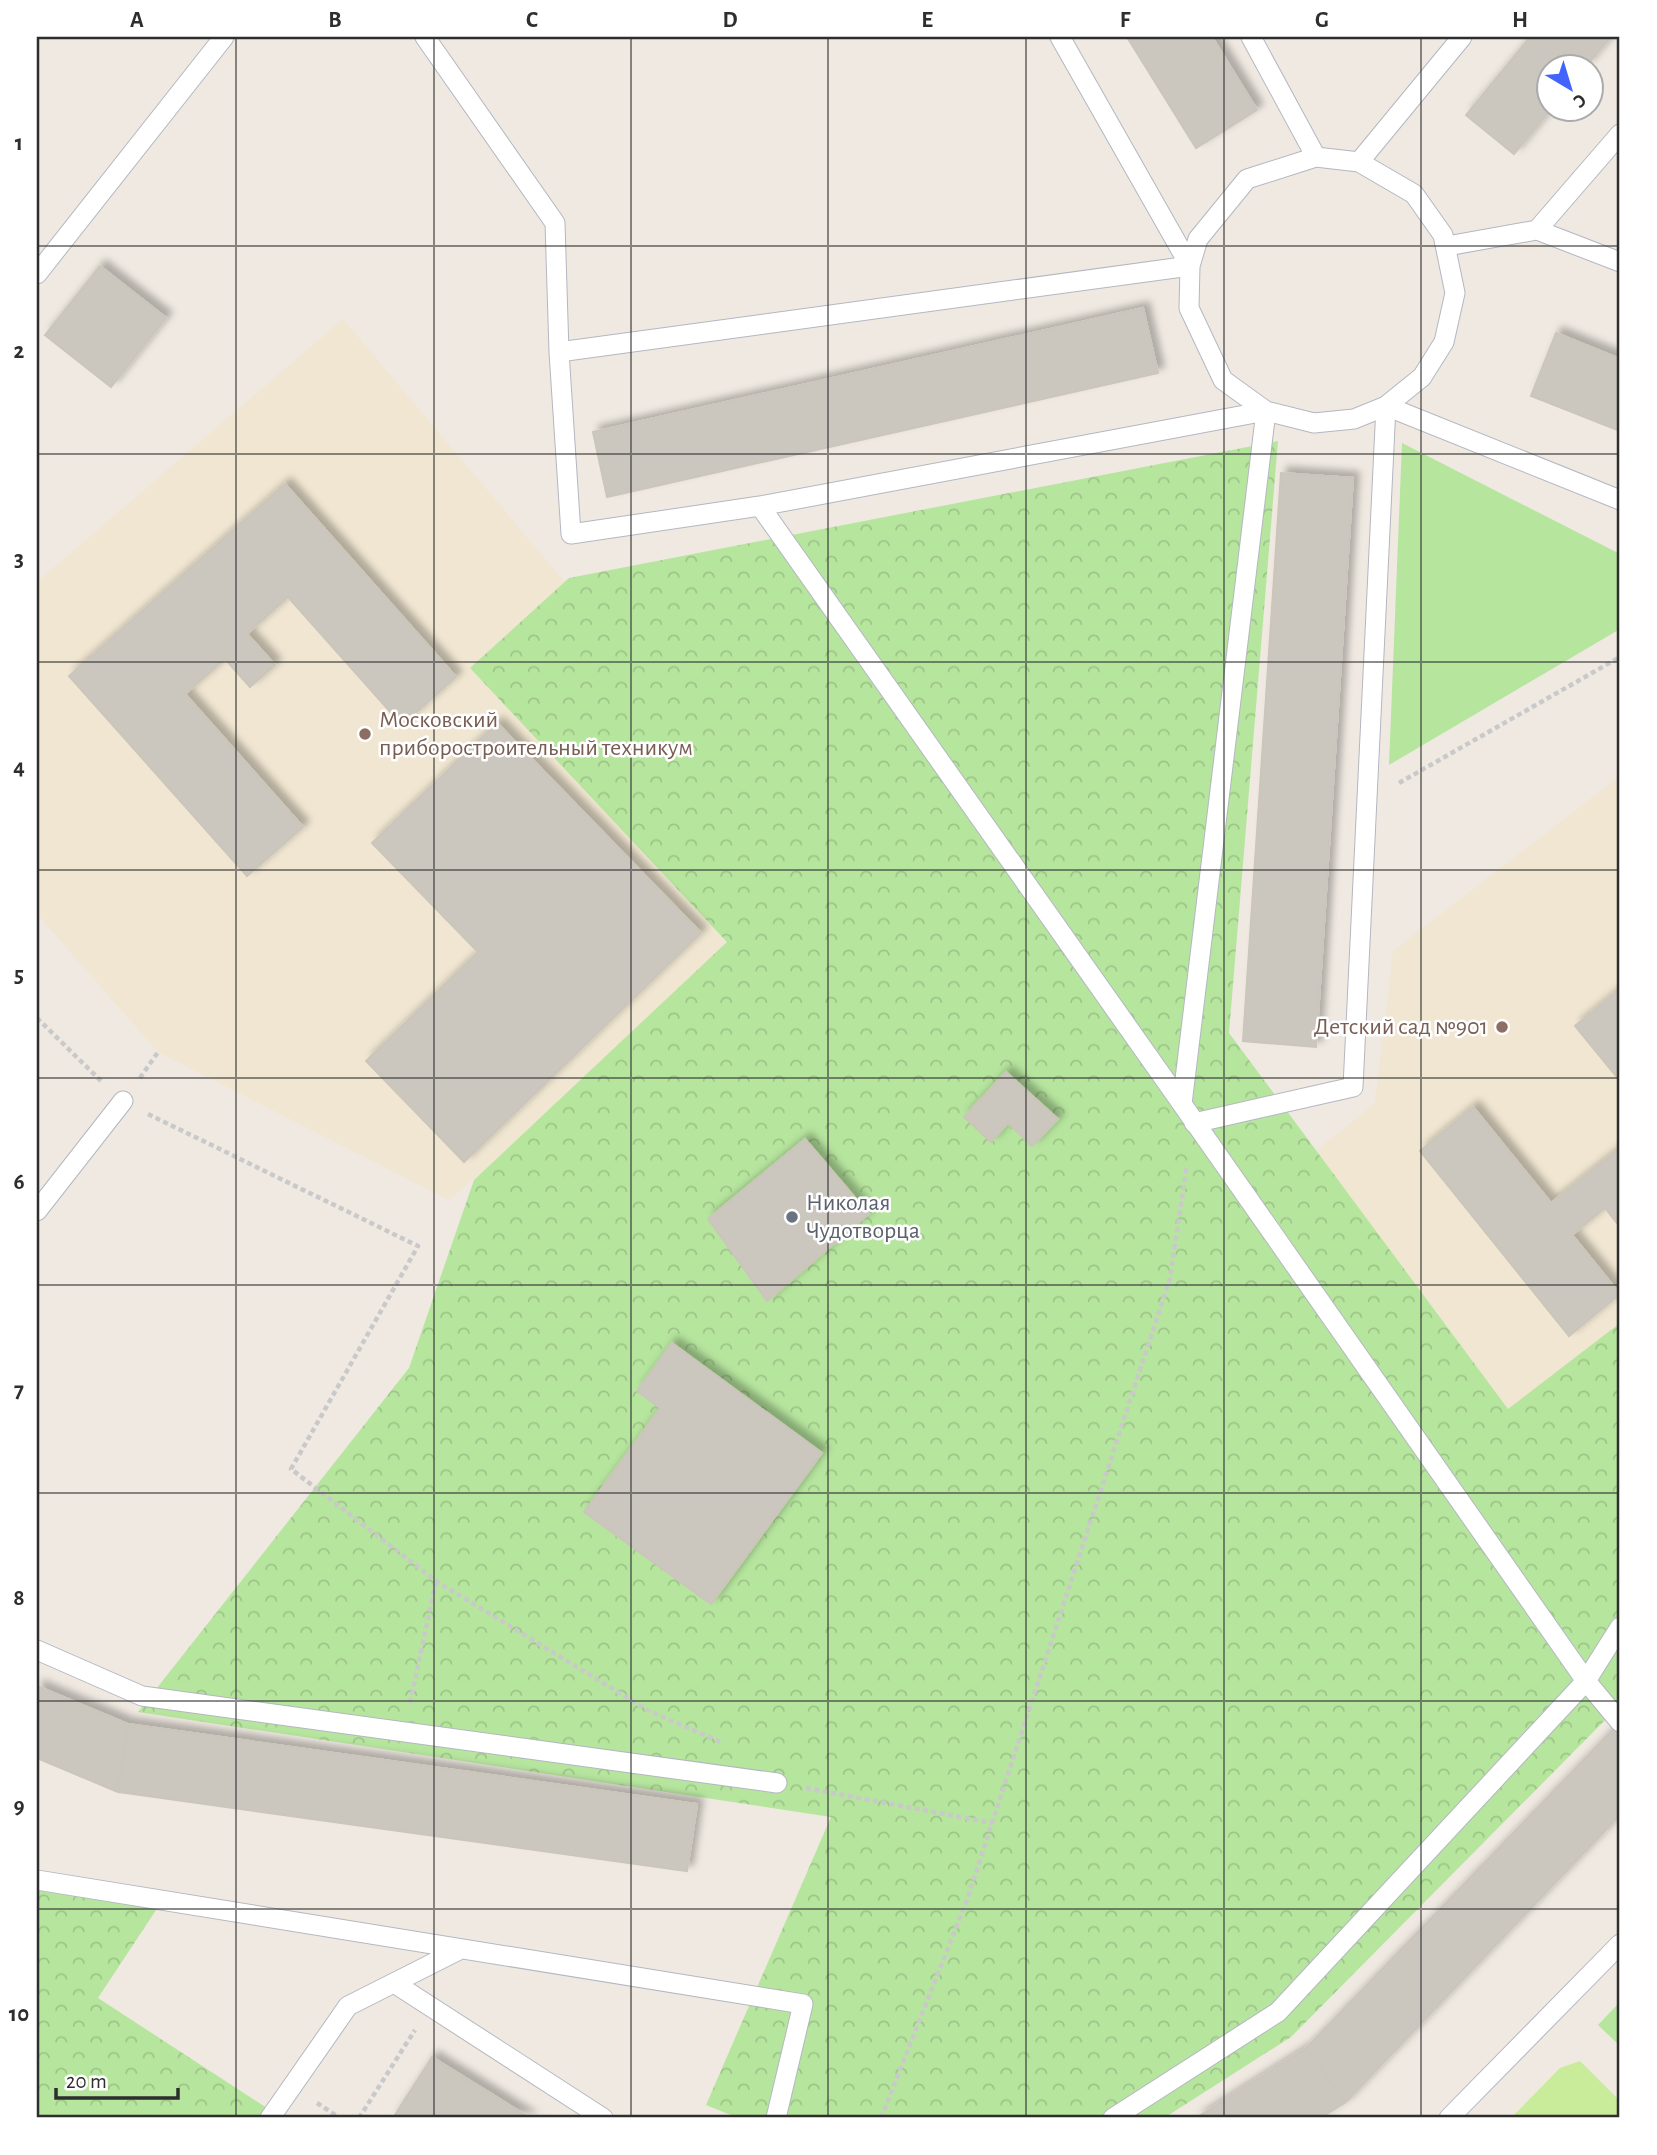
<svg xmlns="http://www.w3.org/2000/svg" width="1657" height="2155" font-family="'Alegreya Sans',sans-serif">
	<defs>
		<pattern id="forest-crowns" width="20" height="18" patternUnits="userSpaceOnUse" patternTransform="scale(1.75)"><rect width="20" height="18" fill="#b6e59e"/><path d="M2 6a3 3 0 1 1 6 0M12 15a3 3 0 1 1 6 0" fill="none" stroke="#9dc588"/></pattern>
		<filter id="shadow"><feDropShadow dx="6" dy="-6" stdDeviation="3.5" flood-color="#0004"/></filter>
	</defs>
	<rect width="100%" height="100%" fill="#efe9e1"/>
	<path fill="#f0e6d1" d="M343,319L821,886L449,1200L158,1052L37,914V582Z
		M1620,776V1323L1508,1410L1316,1151L1375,1103L1393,951Z"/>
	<path fill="#b6e59e" d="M1402,443L1620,554V629L1389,765Z
		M1620,2002V2046L1598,2025Z"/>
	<path fill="url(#forest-crowns)" d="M1278,441L1229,1033L1508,1409L1620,1323V1705L1291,2037L1164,2118H738L706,2105L831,1817L138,1712L409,1368L474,1180L727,942L470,668L569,578Z
		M37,1890L158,1907L98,1998L270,2110L263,2118H45L37,2113Z"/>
	<path fill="#c9ec9a" d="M1580,2061L1620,2101V2118H1511L1560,2068Z"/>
	<path fill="#cbc7bf" stroke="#cbc5ba" stroke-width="2" filter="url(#shadow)" d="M1127,37H1212L1257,110L1196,148Z
		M1530,37H1611L1586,66H1548V108H1552L1514,154L1466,115Z
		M100,266L166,318L111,387L45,335Z
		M1143,308L1158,373L607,497L593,432Z
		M1556,333L1620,359V431L1531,396Z
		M1281,473L1353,478L1316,1047L1243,1041Z
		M285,484L456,677L402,725L288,597L247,634L275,665L250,687L225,659L185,694L303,827L247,876L69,676Z
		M497,723L701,933L464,1162L366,1061L478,952L372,843Z
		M1620,989V1081L1575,1026Z
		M1006,1072L1058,1119L1032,1146L1008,1123L991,1142L964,1117Z
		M1473,1107L1551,1203L1620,1148V1227L1605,1208L1572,1235L1620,1294L1569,1336L1420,1151Z
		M805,1139L869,1214L767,1301L708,1219Z
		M672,1343L822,1453L711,1604L584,1512L660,1408L637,1391Z
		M37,1686L128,1724L118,1792L37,1758Z
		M1620,1722V1815L1346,2102L1306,2048Z
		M128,1724L697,1804L687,1871L118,1792Z
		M1306,2048L1346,2102L1320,2118H1196Z
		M432,2057L530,2118H393Z"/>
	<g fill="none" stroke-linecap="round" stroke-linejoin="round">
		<defs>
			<path id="lane" d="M425,37L555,223L559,352L571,534L760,506L1182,1104
				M1251,37L1316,157
				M1359,162L1462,37
				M1537,230L1620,134
				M1447,246L1537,230L1620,262
				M37,274L224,37
				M559,352L1190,266L1060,37
				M1266,411L1182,1104L1586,1681L1620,1722
				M760,506L1266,411L1314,423L1354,419L1386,406L1422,377L1444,342L1455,293L1443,235L1414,194L1359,162L1316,157L1247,179L1198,239L1190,266L1189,308L1223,380L1266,411
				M1194,1123L1353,1087L1386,406L1620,500
				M37,1211L123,1101
				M37,1650L142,1696L777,1783
				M37,1880L803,2004L776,2118
				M394,1983L603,2118
				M270,2118L348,2006L461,1949
				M1113,2118L1278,2012L1586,1681L1620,1627
				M1449,2118L1620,1944"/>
		</defs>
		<use href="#lane" stroke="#b4b7c1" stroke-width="21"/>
		<path stroke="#c9c9c9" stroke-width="4.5" stroke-dasharray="5 3.5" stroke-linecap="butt" d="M1399,783L1620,657
			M37,1018L101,1081
			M140,1078L158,1052
			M148,1114L418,1246L291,1469L436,1581L649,1711L721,1742
			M410,1703L436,1581
			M806,1788L992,1823
			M317,2103L340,2118
			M359,2118L415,2030
			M881,2118L967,1900L1170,1278L1187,1165"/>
		<use href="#lane" stroke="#fff" stroke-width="19"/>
	</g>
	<path fill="none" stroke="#2e2e2e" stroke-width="2" stroke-opacity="0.55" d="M236,37V2118M434,37V2118M631,37V2118M828,37V2118M1026,37V2118M1224,37V2118M1421,37V2118M37,246H1620M37,454H1620M37,662H1620M37,870H1620M37,1078H1620M37,1285H1620M37,1493H1620M37,1701H1620M37,1909H1620"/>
	<g fill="#8d6e63" stroke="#fff" stroke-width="2.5">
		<circle cx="365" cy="734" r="7"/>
		<circle cx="1502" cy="1027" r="7"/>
	</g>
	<circle fill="#6b7280" stroke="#fff" stroke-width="2.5" cx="792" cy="1217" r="7"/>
	<g text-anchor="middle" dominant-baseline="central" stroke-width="5" stroke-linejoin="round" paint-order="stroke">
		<g font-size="24" fill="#785e54" stroke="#fff" text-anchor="start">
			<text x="379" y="720">Московский<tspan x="379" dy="28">приборостроительный техникум</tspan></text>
			<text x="1488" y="1027" text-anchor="end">Детский сад №901</text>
		</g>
		<g font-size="24" fill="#5b616d" stroke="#fff" text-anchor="start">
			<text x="806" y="1203">Николая<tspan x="806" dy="28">Чудотворца</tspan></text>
		</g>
	</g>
	<rect width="1657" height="2155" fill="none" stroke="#ffffff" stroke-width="77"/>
	<g transform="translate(1570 88) rotate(142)"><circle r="33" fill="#ffffff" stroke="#ababab" stroke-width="2"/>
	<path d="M0-5L12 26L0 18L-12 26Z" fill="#4264fb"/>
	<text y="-10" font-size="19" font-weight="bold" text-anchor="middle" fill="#2e2e2e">С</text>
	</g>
	<path d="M56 2088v10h122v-10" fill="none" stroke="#2e2e2e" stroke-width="3.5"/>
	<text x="66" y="2088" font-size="21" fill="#2e2e2e" stroke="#ffffff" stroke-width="5" paint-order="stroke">20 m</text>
	<rect x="38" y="38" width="1580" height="2078" fill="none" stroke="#2e2e2e" stroke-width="2.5"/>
	<g font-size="23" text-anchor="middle" font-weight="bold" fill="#2e2e2e">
		<text x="137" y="27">A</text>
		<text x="335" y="27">B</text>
		<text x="532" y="27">C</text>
		<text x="730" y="27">D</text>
		<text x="927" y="27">E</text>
		<text x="1125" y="27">F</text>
		<text x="1322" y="27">G</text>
		<text x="1520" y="27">H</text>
		<text x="19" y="150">1</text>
		<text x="19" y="358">2</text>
		<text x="19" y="566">3</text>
		<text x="19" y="774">4</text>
		<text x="19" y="982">5</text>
		<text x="19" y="1189">6</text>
		<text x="19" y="1397">7</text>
		<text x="19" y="1605">8</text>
		<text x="19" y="1813">9</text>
		<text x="19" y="2021">10</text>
	</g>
</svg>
